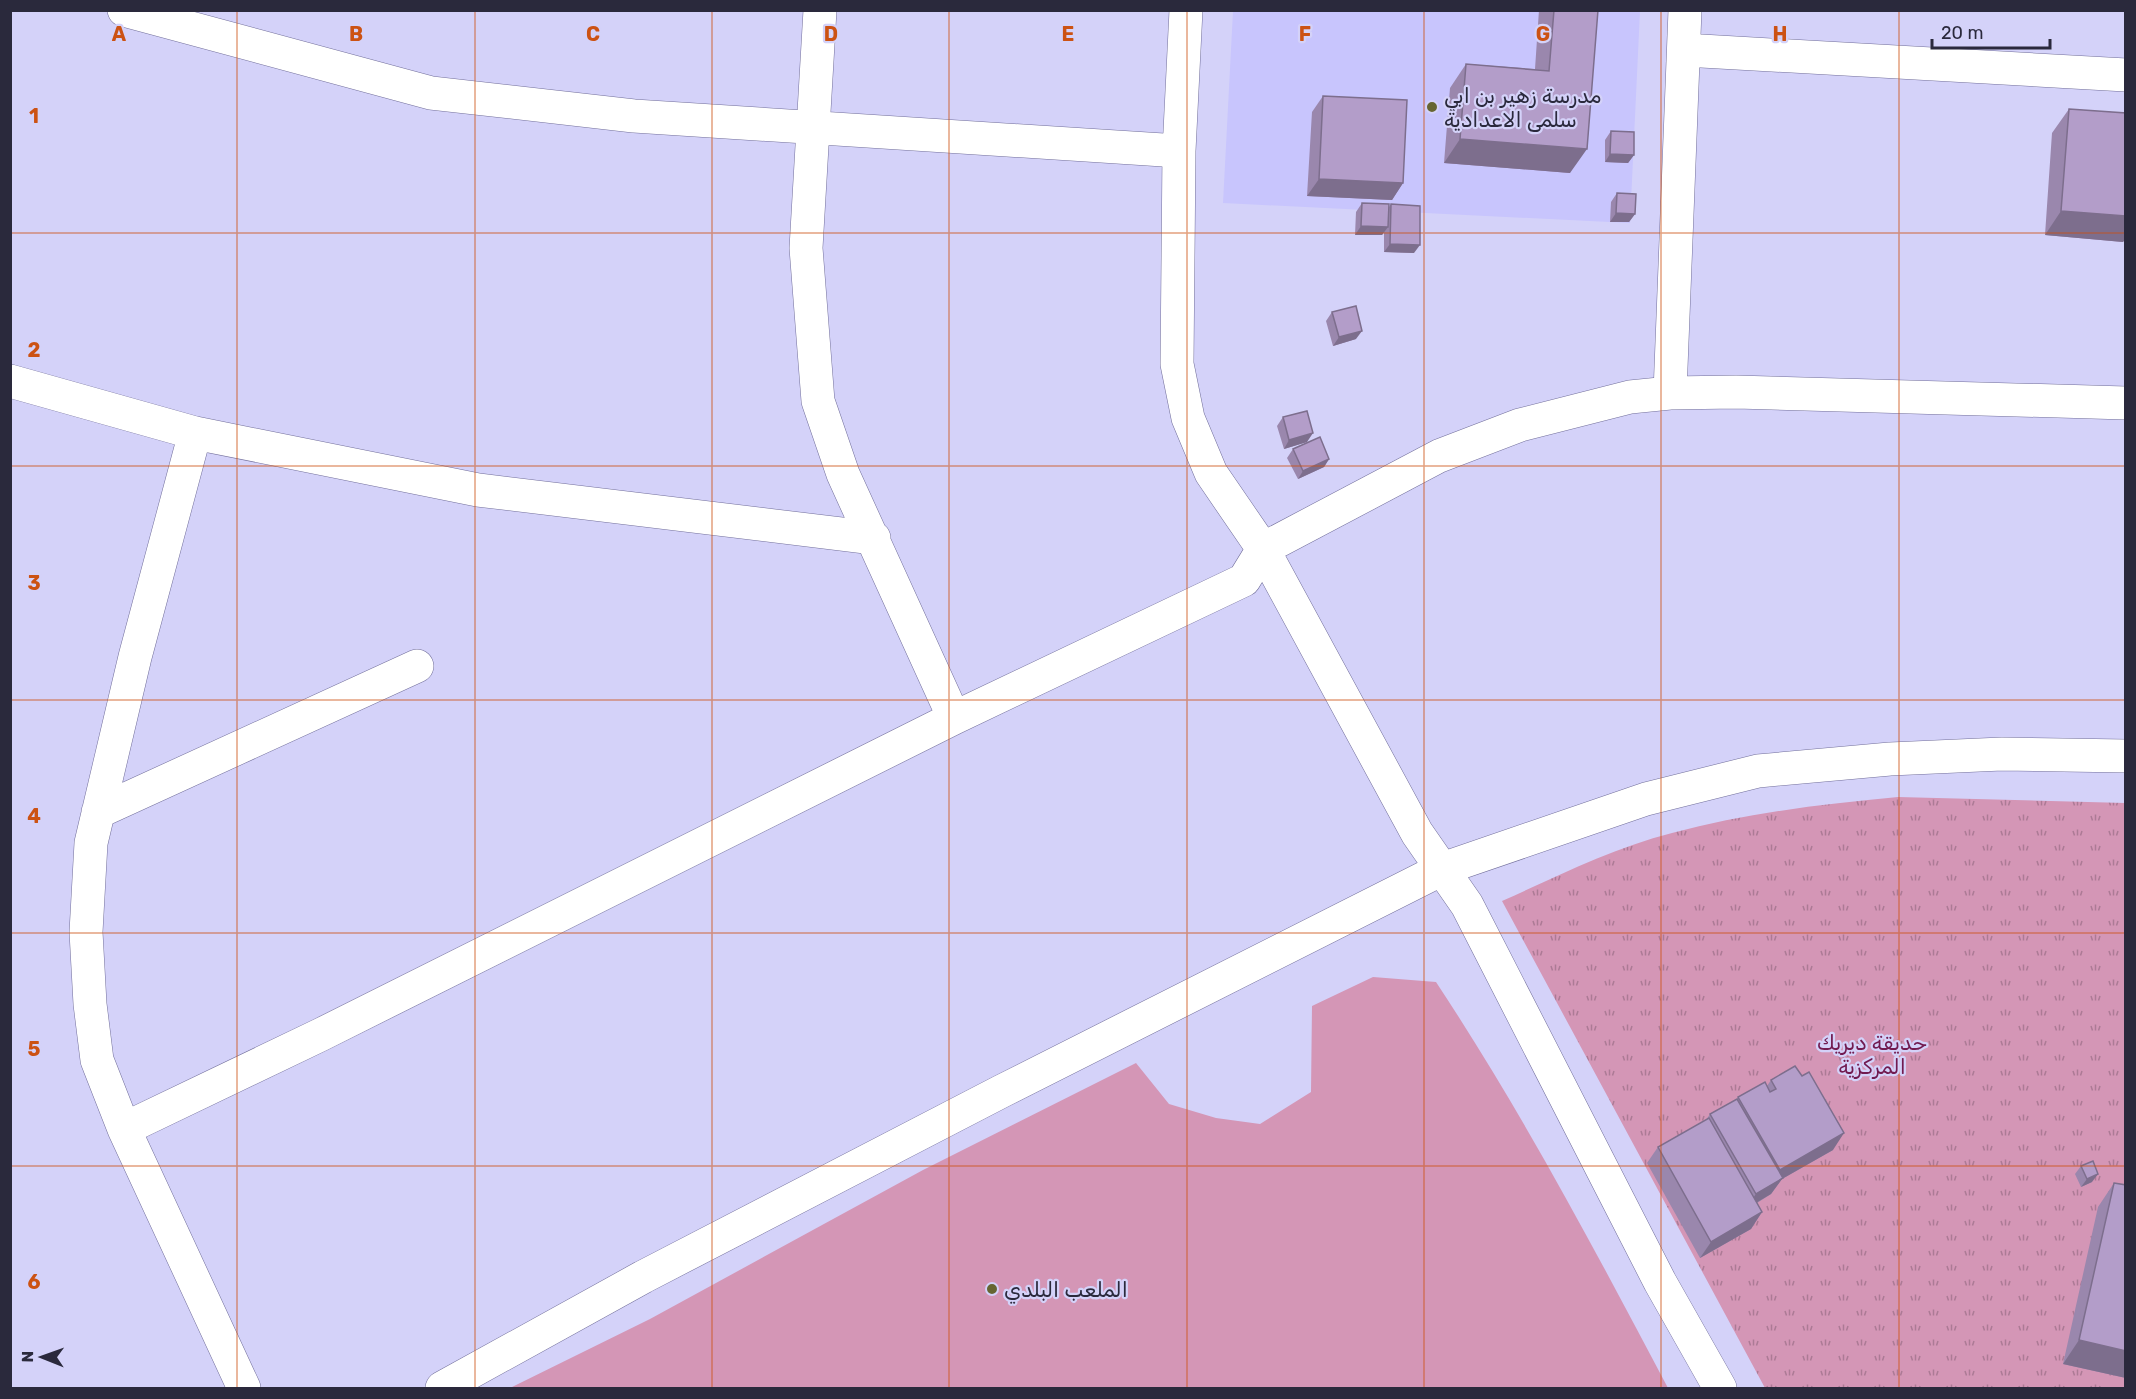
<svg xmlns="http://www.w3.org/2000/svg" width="2136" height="1399" font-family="Rubik,'Noto Naskh Arabic',sans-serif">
	<defs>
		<pattern id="park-tufts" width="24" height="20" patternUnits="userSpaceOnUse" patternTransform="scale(1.5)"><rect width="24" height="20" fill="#d496b6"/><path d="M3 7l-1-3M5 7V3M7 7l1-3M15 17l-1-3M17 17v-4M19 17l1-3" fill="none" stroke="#ac7a95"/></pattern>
	</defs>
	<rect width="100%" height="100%" fill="#d4d2f9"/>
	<path fill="#c8c5fd" d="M1233,11H1640L1630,223L1223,203Z"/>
	<path fill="#d496b6" d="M1373,977L1436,982C1522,1112 1595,1250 1668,1388H510L650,1319L923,1170L1136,1063L1169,1104L1216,1118L1260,1124L1311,1092L1312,1006Z"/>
	<path fill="url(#park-tufts)" d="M1898,797L2125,803V1388H1765L1502,901C1558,876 1613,848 1672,833C1747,813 1822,804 1898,797Z"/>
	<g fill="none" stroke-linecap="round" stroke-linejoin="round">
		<defs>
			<path id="minor" d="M124,10L431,93L634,116L1179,151
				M820,10L806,248L818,401L843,474L954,718
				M1186,10L1179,151L1177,364L1188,418L1211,473L1263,549L1417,833L1467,905L1660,1282L1720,1388
				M1684,50L2126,75
				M10,381L195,433L478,490L874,538
				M1670,393L1685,10
				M195,433L135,657L91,843L86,932L90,1004L97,1060L124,1129L244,1388
				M98,812L417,666
				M124,1129L320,1035L954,718L1244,580L1263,549L1439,456L1520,425L1630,397L1670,393L1736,392L2126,403
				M442,1388L643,1277L1002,1091L1442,869L1646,799L1758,771L1890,759L2002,754L2126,756"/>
		</defs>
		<use href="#minor" stroke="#726f9b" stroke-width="34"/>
		<use href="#minor" stroke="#fff" stroke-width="33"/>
	</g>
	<path fill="#9a87ad" d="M1539,10H1598L1570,173L1444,163L1450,88L1466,64L1535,69Z
		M1323,96L1403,183L1392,200L1307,196L1312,112Z
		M2069,109L2126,113V238L2123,242L2045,235L2052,133Z
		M1611,131L1634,155L1628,163L1605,162V140Z
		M1617,193L1635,214L1629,222H1610L1611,202Z
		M1362,203L1389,207L1391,204L1414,253L1384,252V232L1382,235H1355L1356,212Z
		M1332,312L1356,339L1333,346L1326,321Z
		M1283,417L1307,442L1284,449L1277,426Z
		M1293,449L1329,459L1324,467L1298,479L1287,458Z
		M1771,1080L1833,1150L1782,1179L1771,1194L1757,1203L1762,1212L1751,1229L1700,1258L1647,1163L1658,1147L1706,1120L1710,1114L1737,1099L1738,1097L1767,1086Z
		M2081,1166L2092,1182L2081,1187L2075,1174Z
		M2126,1182V1378L2063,1364L2098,1207L2114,1183L2124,1185Z"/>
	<path fill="#7d6e8d" d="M1460,139L1587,149L1570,173L1444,163Z
		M1610,154L1634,155L1628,163L1605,162Z
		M1319,179L1403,183L1392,200L1307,196Z
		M2061,211L2126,216V238L2123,242L2045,235Z
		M1616,213L1635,214L1629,222H1610Z
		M1361,226L1388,227L1382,235H1355Z
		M1390,244L1420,245L1414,253L1384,252Z
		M1362,331L1356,339L1333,346L1339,337Z
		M1313,433L1307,442L1284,449L1289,440Z
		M1329,459L1324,467L1298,479L1303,471Z
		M1844,1133L1833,1150L1782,1179L1771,1194L1744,1210L1756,1194L1769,1186L1780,1170Z
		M2098,1174L2092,1182L2081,1187L2087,1179Z
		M1762,1212L1751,1229L1700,1258L1711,1242Z
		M2079,1340L2126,1351V1378L2063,1364Z"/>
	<path fill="#b39dc9" stroke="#7d6e8d" stroke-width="1.5" d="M1554,10H1598L1587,149L1460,139L1466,64L1549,71Z
		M1323,96L1407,100L1403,183L1319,179Z
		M2069,109L2126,113V216L2061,211Z
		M1611,131L1634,132V155L1610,154Z
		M1617,193L1636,194L1635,214L1616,213Z
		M1362,203L1389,204L1388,227L1361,226Z
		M1391,204L1420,206V245L1390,244Z
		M1356,306L1362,331L1339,337L1332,312Z
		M1307,411L1313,433L1289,440L1283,417Z
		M1320,437L1329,459L1303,471L1293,449Z
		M1795,1066L1802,1076L1809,1072L1844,1133L1780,1170L1738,1097L1765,1082L1770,1092L1776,1089L1771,1080Z
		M1737,1099L1783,1178L1756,1194L1710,1114Z
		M1709,1118L1762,1212L1711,1242L1658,1147Z
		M2093,1161L2098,1174L2087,1179L2081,1166Z
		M2114,1183L2126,1185V1351L2079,1340Z"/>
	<path fill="none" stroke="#cc5213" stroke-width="1.5" stroke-opacity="0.55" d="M237,10V1388M475,10V1388M712,10V1388M949,10V1388M1187,10V1388M1424,10V1388M1661,10V1388M1899,10V1388M10,233H2126M10,466H2126M10,700H2126M10,933H2126M10,1166H2126"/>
	<g fill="#666531" stroke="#d4d2f9" stroke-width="2">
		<circle cx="1432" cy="107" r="6"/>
		<circle cx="992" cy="1289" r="6"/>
	</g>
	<g text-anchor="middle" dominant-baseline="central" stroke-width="4.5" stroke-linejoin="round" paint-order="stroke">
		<g font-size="21" fill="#2a293c" stroke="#d4d2f9" text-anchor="start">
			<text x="1444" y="95">مدرسة زهير بن ابي<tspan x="1444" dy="24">سلمى الاعدادية</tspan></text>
			<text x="1004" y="1289">الملعب البلدي</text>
		</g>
		<g font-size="21" fill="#711a50" stroke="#d4d2f9">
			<text x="1872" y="1042">حديقة ديريك<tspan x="1872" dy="24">المركزية</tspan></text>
		</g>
	</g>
	<g font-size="20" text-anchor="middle" font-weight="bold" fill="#cc5213" stroke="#d4d2f9" stroke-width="4.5" stroke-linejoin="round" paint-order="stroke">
		<text x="119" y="41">A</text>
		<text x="356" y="41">B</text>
		<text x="593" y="41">C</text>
		<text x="831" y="41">D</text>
		<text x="1068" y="41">E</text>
		<text x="1305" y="41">F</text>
		<text x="1543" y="41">G</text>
		<text x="1780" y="41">H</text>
		<text x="34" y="123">1</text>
		<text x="34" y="357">2</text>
		<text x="34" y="590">3</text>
		<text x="34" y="823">4</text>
		<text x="34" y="1056">5</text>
		<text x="34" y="1289">6</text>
	</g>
	<rect width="2136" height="1399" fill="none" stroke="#2a293c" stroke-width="24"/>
	<g transform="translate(42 1357) rotate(271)" stroke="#d4d2f9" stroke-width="4.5" paint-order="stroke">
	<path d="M0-4.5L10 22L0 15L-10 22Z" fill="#2a293c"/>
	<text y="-9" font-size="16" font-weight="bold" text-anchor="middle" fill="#2a293c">N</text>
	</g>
	<path d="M1932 39v9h118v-9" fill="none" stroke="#2a293c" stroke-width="3"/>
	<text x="1941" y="39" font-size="18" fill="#2a293c" stroke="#d4d2f9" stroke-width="4.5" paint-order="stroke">20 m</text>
</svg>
